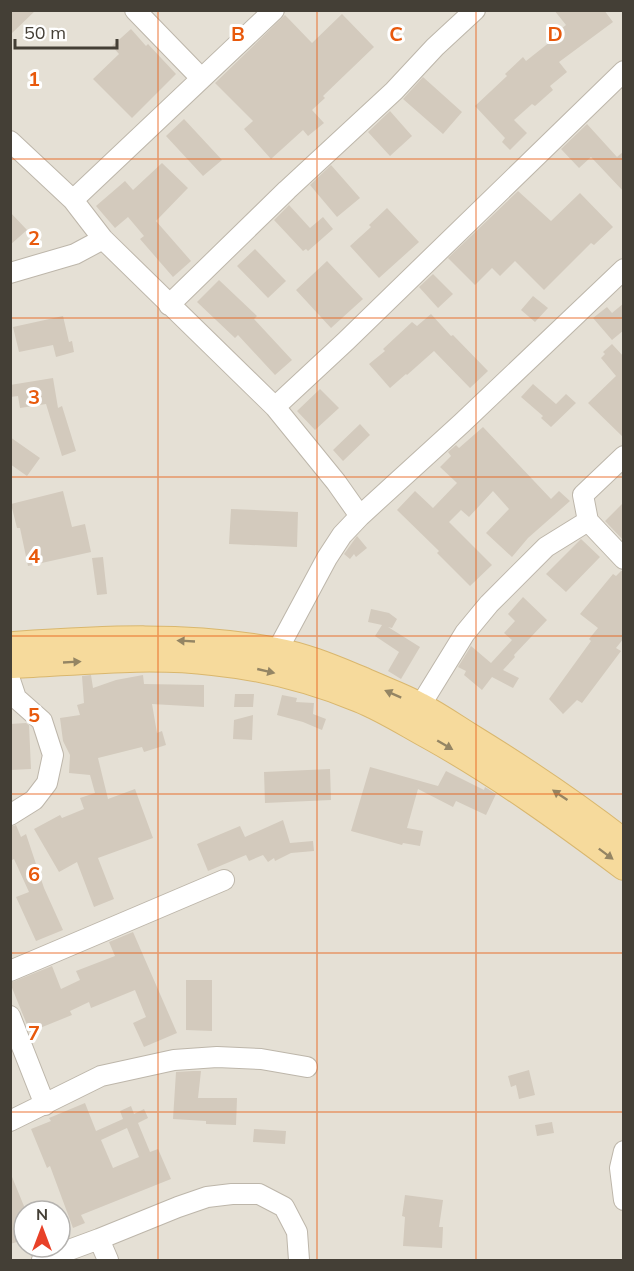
<svg xmlns="http://www.w3.org/2000/svg" width="634" height="1271" font-family="Mulish,sans-serif">
	<rect width="100%" height="100%" fill="#f2eee7"/>
	<path fill="#e5e0d5" fill-rule="evenodd" d="M10,11H623V1260H11ZM24,1211H60V1247H24Z"/>
	<path fill="#d3cabd" fill-rule="evenodd" d="M10,10H36L10,35Z
		M554,10H604L613,22L559,62L567,72L550,86L553,90L535,106L532,104L514,120L527,133L510,150L502,142L505,138L475,106L507,76L505,74L523,57L526,61L555,38L553,35L566,25Z
		M342,14L374,47L323,96L325,98L312,110L324,123L308,136L303,130L271,159L244,129L253,121L215,83L285,15L312,43Z
		M131,29L146,46L148,44L176,74L132,118L93,79L119,54L112,46Z
		M423,77L462,112L443,134L403,99Z
		M390,111L412,136L390,156L368,132Z
		M184,119L222,160L203,176L166,136Z
		M587,124L617,157L624,151V192L591,157L579,168L561,149Z
		M162,163L188,188L156,221L191,261L173,277L140,239L144,236L128,217L115,228L96,206L125,181L133,190Z
		M331,165L360,198L337,217L310,185Z
		M518,191L551,221L580,193L613,227L594,245L591,243L544,290L515,261L500,276L492,268L475,285L448,258Z
		M289,205L310,228L323,217L333,229L308,251L306,249L303,251L274,220Z
		M387,208L419,242L379,278L350,246L371,227L369,225Z
		M10,212L27,230L10,245Z
		M255,249L286,281L268,298L237,266Z
		M327,261L363,299L331,328L296,290Z
		M433,274L453,294L438,308L419,287Z
		M219,280L257,316L254,319L292,360L275,375L238,335L235,338L197,302Z
		M533,296L548,308L535,322L521,310Z
		M624,303V330L612,340L593,318L607,307L612,313Z
		M431,314L451,336L453,335L488,371L470,388L434,351L407,375L406,374L390,388L369,364L385,351L383,349L412,322L417,326Z
		M63,316L69,342L72,341L74,352L56,357L53,345L19,352L13,327Z
		M612,344L624,357V438L588,403L616,376L601,358L605,354L603,352Z
		M53,378L58,408L62,406L76,451L62,456L46,404L20,408L18,396L10,397V385Z
		M533,384L556,404L566,394L576,403L551,427L541,418L543,416L521,397Z
		M320,389L339,408L315,430L297,411Z
		M360,424L370,435L343,461L333,450Z
		M483,427L551,499L559,491L570,501L528,538L512,557L486,533L509,509L493,491L469,517L461,510L449,522L492,565L470,586L437,553L439,551L397,510L415,491L433,508L457,483L440,467L451,456L448,452L456,445L459,448Z
		M10,437L40,458L27,476L10,464Z
		M63,491L72,527L85,524L91,552L28,566L20,528H17L11,504Z
		M624,502V541L605,521Z
		M231,509L298,512L297,547L229,544Z
		M357,536L367,548L356,557L354,554L350,559L344,554Z
		M581,539L600,557L566,592L546,574Z
		M103,557L107,594L97,595L92,558Z
		M621,571H624V638L616,648L621,651L582,703L577,700L563,714L549,699L591,641L589,639L598,628L580,614L613,574L616,576Z
		M523,597L547,620L514,655L515,657L503,670L519,678L513,688L492,677L482,690L464,675L466,671L458,667L471,646L491,663L512,640L504,633L515,621L508,614Z
		M371,609L389,613L397,619L392,628L388,627L420,647L401,679L388,671L399,652L375,636L382,625L368,622Z
		M91,675L93,688L116,680L143,675L144,684L204,685V707L152,704L157,733L162,731L166,745L144,752L142,747L98,758L108,799L135,789L153,838L98,858L114,899L94,907L77,862L59,872L34,829L60,815L62,818L84,809L80,798L95,793L90,775L69,773L70,755L63,741L60,718L80,715L77,705L84,703L82,676Z
		M235,694H254L253,707H234Z
		M282,695L297,698L296,702L314,703L313,714L326,719L322,730L303,722L277,715Z
		M253,715L252,740L233,739L234,720Z
		M26,723L29,725L31,769L10,770V724Z
		M370,767L438,786L446,771L484,790L485,787L496,794L486,815L456,801L453,807L418,789L407,828L423,831L420,846L403,843L402,845L351,831Z
		M330,769L331,800L265,803L264,772Z
		M283,820L290,843L313,841L314,851L291,853L275,861L274,858L268,862L263,855L249,861L246,855L208,871L197,844L240,826L245,837Z
		M16,825L21,837L26,834L44,888L63,930L36,941L16,897L29,892L14,859L10,861V827Z
		M133,932L177,1033L144,1047L133,1023L146,1017L135,990L91,1008L89,1002L70,1011L72,1015L30,1032L10,983L52,966L61,989L80,980L76,971L115,956L109,942Z
		M186,980H212V1031L186,1030Z
		M529,1070L535,1095L519,1099L516,1085L511,1087L508,1076Z
		M193,1071H201L198,1098H237L236,1125L206,1124V1121L173,1119L176,1072Z
		M85,1103L96,1131L123,1119L120,1111L131,1106L134,1114L144,1109L148,1118L138,1123L150,1152L158,1149L171,1179L81,1215L85,1223L73,1228L50,1166L47,1168L31,1129L51,1121L49,1118ZM127,1128L139,1157L113,1168L101,1140Z
		M552,1122L554,1133L537,1136L535,1125Z
		M254,1129L286,1131L285,1144L253,1142Z
		M10,1172L26,1211H24V1240L10,1244Z
		M405,1195L443,1200L439,1227H443L442,1248L403,1246L405,1217L402,1216Z"/>
	<g fill="none" stroke-linecap="round" stroke-linejoin="round">
		<defs>
			<path id="minor" d="M135,10L201,78
				M10,141L73,200L103,239L275,407L336,482L360,516
				M73,200L274,10
				M10,273L75,254L103,239
				M169,305L287,190L394,91L435,47L475,10
				M275,407L346,341L624,71
				M588,521L624,559
				M277,651L327,558L342,535L360,516L462,423L624,269
				M10,680L16,698L42,721L53,755L47,783L34,800L10,815
				M420,706L465,633L489,604L546,547L588,521L583,495L624,456
				M10,971L224,880
				M10,1016L45,1105
				M10,1121L101,1076L174,1060L217,1057L261,1059L307,1067
				M624,1151L620,1168L624,1200
				M99,1239L108,1260
				M42,1260L99,1239L178,1207L207,1197L232,1194H259L284,1207L297,1232L299,1260"/>
			<path id="major" d="M14,645C101,639 190,634 276,651C305,656 335,669 362,680C381,689 402,696 420,706C439,716 456,728 474,739C526,771 576,805 624,842
				M13,665C79,662 147,654 213,662C262,667 313,680 359,699C384,709 407,724 431,737C499,775 561,820 624,867"/>
		</defs>
		<use href="#minor" stroke="#bdb6aa" stroke-width="22"/>
		<use href="#major" stroke="#d9b76e" stroke-width="28"/>
		<use href="#minor" stroke="#fff" stroke-width="20"/>
		<use href="#major" stroke="#f6da9c" stroke-width="26"/>
	</g>
	<defs><path id="oneway-solid" d="M-6-.8H1V-3.2L6.5 0L1 3.2V.8H-6Z" transform="scale(1.5)"/></defs>
	<g fill="#948564">
		<use href="#oneway-solid" transform="translate(186 641) rotate(-177)"/>
		<use href="#oneway-solid" transform="translate(72 662) rotate(-3)"/>
		<use href="#oneway-solid" transform="translate(266 671) rotate(13)"/>
		<use href="#oneway-solid" transform="translate(393 694) rotate(-156)"/>
		<use href="#oneway-solid" transform="translate(445 745) rotate(30)"/>
		<use href="#oneway-solid" transform="translate(560 795) rotate(-146)"/>
		<use href="#oneway-solid" transform="translate(606 854) rotate(37)"/>
	</g>
	<path fill="none" stroke="#e8590c" stroke-width="1.5" stroke-opacity="0.55" d="M158,10V1260M317,10V1260M476,10V1260M10,159H624M10,318H624M10,477H624M10,636H624M10,794H624M10,953H624M10,1112H624"/>
	<g font-size="20" text-anchor="middle" font-weight="bold" fill="#e8590c" stroke="#fff" stroke-width="6" stroke-linejoin="round" paint-order="stroke">
		<text x="238" y="41">B</text>
		<text x="396" y="41">C</text>
		<text x="555" y="41">D</text>
		<text x="34" y="86">1</text>
		<text x="34" y="245">2</text>
		<text x="34" y="404">3</text>
		<text x="34" y="563">4</text>
		<text x="34" y="722">5</text>
		<text x="34" y="881">6</text>
		<text x="34" y="1040">7</text>
	</g>
	<rect width="634" height="1271" fill="none" stroke="#443f36" stroke-width="24"/>
	<g transform="translate(42 1229)"><circle r="28" fill="#ffffff" stroke="#b4b2af" stroke-width="1.5"/>
	<path d="M0-4.5L10 22L0 15L-10 22Z" fill="#e84128"/>
	<text y="-9" font-size="16" font-weight="bold" text-anchor="middle" fill="#443f36">N</text>
	</g>
	<path d="M15 39v9h102v-9" fill="none" stroke="#443f36" stroke-width="3"/>
	<text x="24" y="39" font-size="18" fill="#443f36" stroke="#ffffff" stroke-width="4.5" paint-order="stroke">50 m</text>
</svg>
